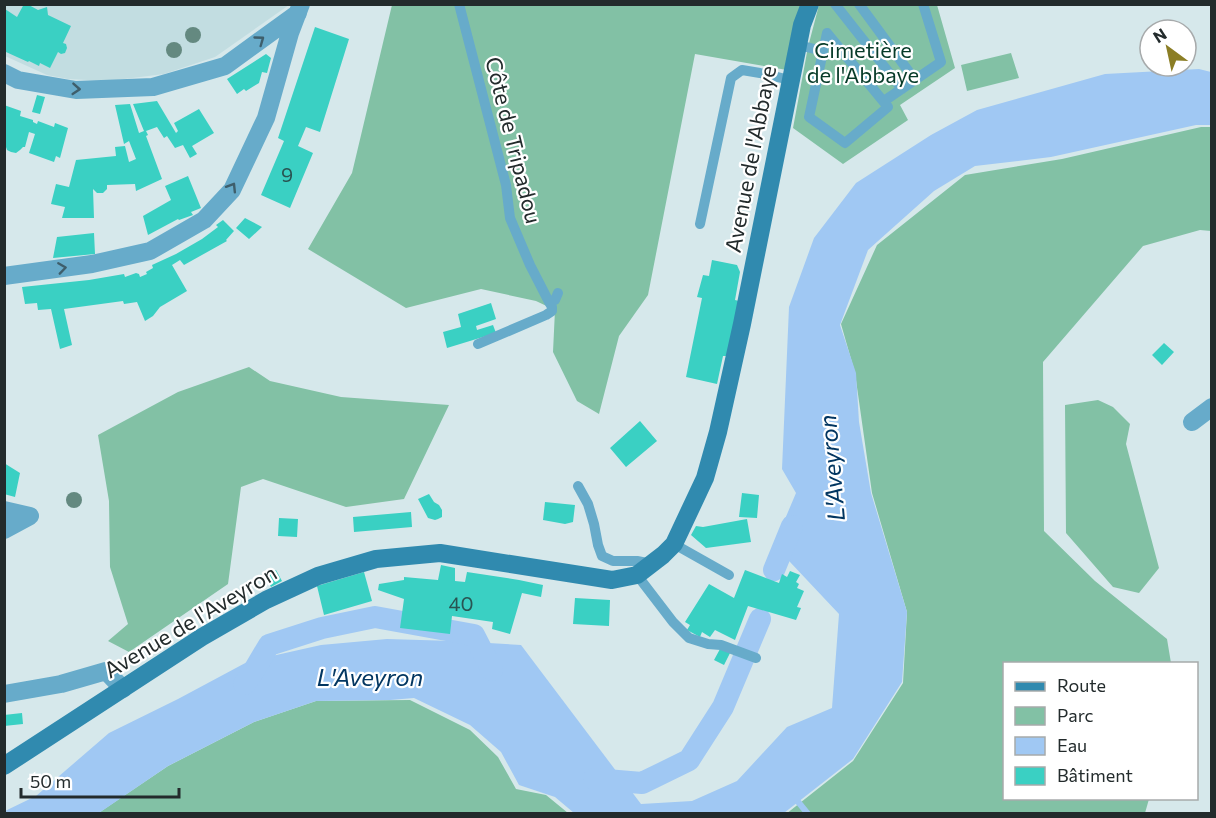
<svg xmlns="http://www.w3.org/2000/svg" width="1216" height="818" font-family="Commissioner,sans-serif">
	<rect width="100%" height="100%" fill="#d6e8eb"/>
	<path fill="#c2dde1" d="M5,5H289L215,57L164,74L108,81L68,79L47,75L5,56Z"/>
	<path fill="#82c1a5" d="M392,5H811L787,70L695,54L648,295L619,336L599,414L577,401L553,352L555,310L536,301L481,289L406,308L308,249L352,173Z
		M819,5H937L955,68L900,105L908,120L843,164L793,128L808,47Z
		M1011,53L1019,78L967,91L961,65Z
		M1201,127H1211V231L1200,230L1143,246L1043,362L1044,531L1095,581L1167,639L1171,663L1004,664V798L1149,799L1145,813L786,814L853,761L903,683L907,612L872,493L855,373L841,324L877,245L965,175L1062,159Z
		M249,367L270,381L341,397L449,405L404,499L346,507L263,479L241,487L228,584L129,652L108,641L128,624L110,567L109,501L98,435L178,392Z
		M1098,400L1113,407L1130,424L1126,444L1159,568L1139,593L1113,587L1066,533L1065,405Z
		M410,700L470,730L498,757L516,789L546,795L568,813L97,814L168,766L254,722L316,701Z"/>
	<path fill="#a0c8f3" d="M1199,69L1211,72V125H1196L1051,157L975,166L934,191L868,250L840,325L856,373L859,422L871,493L907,612L902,682L853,759L784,813H574L555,797L519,785L501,752L470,725L414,698L390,700L316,701L254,722L168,766L99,813H5V811L36,796L109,733L178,699L249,661L321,645L387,639L454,641L521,645L641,804L692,801L737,781L787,727L832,708L839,614L774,545L796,493L782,469L789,307L814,238L856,183L931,135L977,110L1105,74Z"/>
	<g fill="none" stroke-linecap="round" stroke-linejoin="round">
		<path stroke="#a0c8f3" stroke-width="6" d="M795,798L808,814"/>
		<path stroke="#a0c8f3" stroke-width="22" d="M774,570L792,526
			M244,684L250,677L269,645L322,628L375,617L474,635L492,670
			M594,779L642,783L689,760L723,707L760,619"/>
	</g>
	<path fill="#3ad0c3" d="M24,4H27L38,10L47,7L48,15L71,26L63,43L66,44L67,48L65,53L61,54L58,52L50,68L40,63L39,66L29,61L28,62L6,52L5,49V9L17,17Z
		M315,27L349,39L320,132L306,127L298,146L313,153L290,208L261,195L284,141L278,138Z
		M266,54L271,58L267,73L262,72L259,83L246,91L244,89L237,94L227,79Z
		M37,95L45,97L40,114L32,112Z
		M157,101L176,133L178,131L174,123L199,109L214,133L192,146L197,154L190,158L183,145L175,148L167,136L164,138L157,127L146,131L148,135L146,136L162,179L136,191L135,184L107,185V189L103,193H97L93,189L94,218H62L65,207L51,204L56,184L69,187L76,160L116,156L115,147L125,146L129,162L136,159L129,141L124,144L115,105L130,104L139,133L144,131L133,104Z
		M4,105L21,111L20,116L33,120V122L37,124L38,121L54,127L55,123L68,128L60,158L56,156L54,162L29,153L35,134L29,132L25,147H23L20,150L16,153L11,152L7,150L4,141Z
		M188,176L201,208L191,212L193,215L179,220L178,219L148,235L143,216L171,200L165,186Z
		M245,218L262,227L249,239L236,228Z
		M223,220L234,231L226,240L227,241L184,265L180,260L172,265L187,291L160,307L153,316L145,321L137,302L124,304L123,301L64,309L72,345L60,349L51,309L38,310L37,303L25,304L22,287L89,280L124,274L125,277L136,273L139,274L140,277L147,274L146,272L153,268L152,265L176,254L202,239L218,227L216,225Z
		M94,233L95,254L53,258L57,237Z
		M712,260L737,265L740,272L735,300L739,301L727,356H723L717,384L686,377L702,298L697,297L703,275L709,276Z
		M491,303L496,319L476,326L477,330L493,325L496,333L447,348L443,332L461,327L458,314Z
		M1164,343L1174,352L1162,365L1152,355Z
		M640,421L657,441L626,467L610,448Z
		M4,463L20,473L15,497L4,494Z
		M742,493L759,495L757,518L739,517Z
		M429,494L434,502L439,505L442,510V517L438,519L435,520L428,518L418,499Z
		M545,502L575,505L573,522L565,524L543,520Z
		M411,512L412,527L354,532L353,517Z
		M279,518L298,519L297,537L278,536Z
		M747,519L751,542L706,548L691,535L696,526L703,527Z
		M441,565L455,568V581L465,582L467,572L519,580L543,585L541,597L522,593L510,634L492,629L493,622L452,616L450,634L400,628L404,599L378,590L379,584L404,580V577L438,580Z
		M276,570L282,581L271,587L265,576Z
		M745,570L779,583L782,574L787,577L790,571L800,575L796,582L799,584L797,588L804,591L797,607L801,608L796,620L748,606L735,640L715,630L710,637L702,632L700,637L687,630L690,625L685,622L709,584L734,598Z
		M364,572L372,601L324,615L317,586Z
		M575,598L610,600L609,626L573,624Z
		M720,649L730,653L724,665L714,660Z
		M22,713L23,724L4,726V715Z"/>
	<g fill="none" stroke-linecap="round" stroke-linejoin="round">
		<path stroke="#67abca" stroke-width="10" d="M459,4L506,185L510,218L530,265L549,302L555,300L558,293
			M835,4L902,89
			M859,4L915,80
			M827,33L888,107L845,143L809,117Z
			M798,45L823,51
			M884,101L941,62L923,4
			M700,224L731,78L742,70L760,73L790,80
			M478,344L546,315L552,311V307L549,302
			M578,486L588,504L594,524L598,545L602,556L613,561H637L652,564
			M674,544L729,575
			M637,575L673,622L689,638L708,644L721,645L756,658"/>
		<path stroke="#67abca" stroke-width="18" d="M4,73L18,80L76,90L153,87L225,66L298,13
			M4,276L92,264L150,251L204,220L232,190L266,118L290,33L301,4
			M1192,422L1212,407
			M4,510L30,516L4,530
			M4,694L61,684L106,671L123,689"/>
		<path stroke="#308aaf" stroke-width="18" d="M4,766L202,637L266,600L318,576L376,559L440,553L612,580L637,575L663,555L674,544L705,478L718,432L742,324L798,45L802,25L810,4"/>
	</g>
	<g fill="#648980">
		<circle cx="193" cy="35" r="8"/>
		<circle cx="174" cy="50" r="8"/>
		<circle cx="74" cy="500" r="8"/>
	</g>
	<defs><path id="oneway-chevron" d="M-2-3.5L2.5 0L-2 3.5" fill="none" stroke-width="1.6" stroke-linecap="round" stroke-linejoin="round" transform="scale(1.5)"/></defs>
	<g stroke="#3e5e6b">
		<use href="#oneway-chevron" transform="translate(260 40) rotate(-36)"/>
		<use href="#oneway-chevron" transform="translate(76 89) rotate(4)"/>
		<use href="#oneway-chevron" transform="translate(232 187) rotate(-58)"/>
		<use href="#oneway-chevron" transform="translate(62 268) rotate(-8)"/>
	</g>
	<g text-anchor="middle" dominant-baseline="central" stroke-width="4.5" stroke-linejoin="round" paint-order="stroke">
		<g font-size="20" fill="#295452">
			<text x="287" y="174">9</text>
			<text x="461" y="603">40</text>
		</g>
		<g font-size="22" fill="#073b29" stroke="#fff">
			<text x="863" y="49">Cimetière<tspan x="863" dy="25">de l'Abbaye</tspan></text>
		</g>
		<g font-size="22" fill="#232b2c" stroke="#fff">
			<text transform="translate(514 140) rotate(76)">Côte de Tripadou</text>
			<text transform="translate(750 159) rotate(-79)">Avenue de l'Abbaye</text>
			<text transform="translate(190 621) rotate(-31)">Avenue de l'Aveyron</text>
		</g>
		<g font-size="24" font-style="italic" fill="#023661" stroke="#fff">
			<text transform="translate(831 468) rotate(-95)">L'Aveyron</text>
			<text x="370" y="676">L'Aveyron</text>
		</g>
	</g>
	<rect width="1216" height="818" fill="none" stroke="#232b2c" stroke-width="12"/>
	<rect x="1003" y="662" width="195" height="138" fill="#ffffff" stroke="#a7aaab" stroke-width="1.5"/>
	<rect x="1015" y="682" width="30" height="9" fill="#308aaf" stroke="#a7aaab" stroke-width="1.5"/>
	<text x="1057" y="692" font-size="18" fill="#232b2c">Route</text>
	<rect x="1015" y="707" width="30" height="18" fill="#82c1a5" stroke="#a7aaab" stroke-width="1.5"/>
	<text x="1057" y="722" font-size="18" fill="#232b2c">Parc</text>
	<rect x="1015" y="737" width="30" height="18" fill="#a0c8f3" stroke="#a7aaab" stroke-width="1.5"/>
	<text x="1057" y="752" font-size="18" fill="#232b2c">Eau</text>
	<rect x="1015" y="767" width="30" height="18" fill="#3ad0c3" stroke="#a7aaab" stroke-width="1.5"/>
	<text x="1057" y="782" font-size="18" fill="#232b2c">Bâtiment</text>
	<g transform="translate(1168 48) rotate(327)"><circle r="28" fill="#ffffff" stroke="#a7aaab" stroke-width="1.5"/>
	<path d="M0-4.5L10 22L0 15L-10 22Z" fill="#8b7e25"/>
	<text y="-9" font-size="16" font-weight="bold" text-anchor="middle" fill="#232b2c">N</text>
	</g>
	<path d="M21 788v9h158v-9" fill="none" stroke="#232b2c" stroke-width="3"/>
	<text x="30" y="788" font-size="18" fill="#232b2c" stroke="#ffffff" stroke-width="4.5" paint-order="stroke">50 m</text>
</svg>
